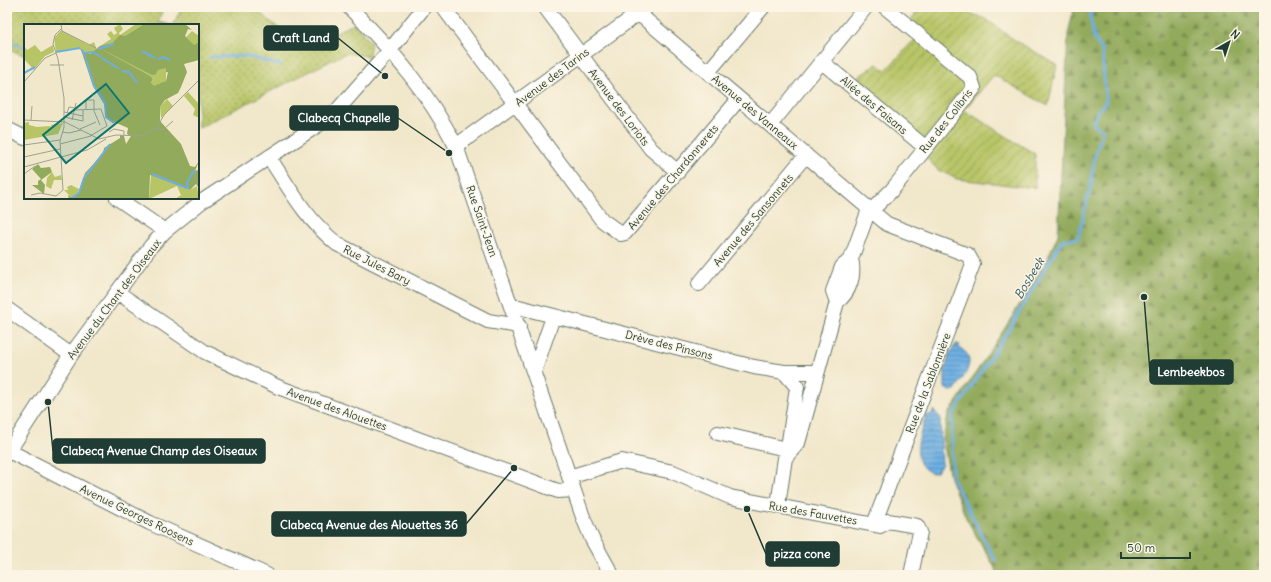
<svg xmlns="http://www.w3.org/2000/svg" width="1271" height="582" font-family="Delius,sans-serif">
	<defs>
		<pattern id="forest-firs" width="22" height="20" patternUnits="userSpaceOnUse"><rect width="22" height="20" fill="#92aa5c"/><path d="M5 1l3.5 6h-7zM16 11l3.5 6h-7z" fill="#778c4d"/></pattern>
		<pattern id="park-dots" width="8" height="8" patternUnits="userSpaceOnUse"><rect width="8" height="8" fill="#b8c567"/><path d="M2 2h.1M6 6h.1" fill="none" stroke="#95a156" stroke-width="1.8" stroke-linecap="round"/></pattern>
		<pattern id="garden-furrows" width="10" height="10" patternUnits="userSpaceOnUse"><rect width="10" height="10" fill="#b8c567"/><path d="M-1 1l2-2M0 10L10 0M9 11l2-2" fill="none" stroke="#95a156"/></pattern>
		<pattern id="water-rules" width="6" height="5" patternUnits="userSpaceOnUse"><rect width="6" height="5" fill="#6eafe2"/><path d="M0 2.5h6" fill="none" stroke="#5a90b8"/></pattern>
	</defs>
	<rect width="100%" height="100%" fill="#fcf5e5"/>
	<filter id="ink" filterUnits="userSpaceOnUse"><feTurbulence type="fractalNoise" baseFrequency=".025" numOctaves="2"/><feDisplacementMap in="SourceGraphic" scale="8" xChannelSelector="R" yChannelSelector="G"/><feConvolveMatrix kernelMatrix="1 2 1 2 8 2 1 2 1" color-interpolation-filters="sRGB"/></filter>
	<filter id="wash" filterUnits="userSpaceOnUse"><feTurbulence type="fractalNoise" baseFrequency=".012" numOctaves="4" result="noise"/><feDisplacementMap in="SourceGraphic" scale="16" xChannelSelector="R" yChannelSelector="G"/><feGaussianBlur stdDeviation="0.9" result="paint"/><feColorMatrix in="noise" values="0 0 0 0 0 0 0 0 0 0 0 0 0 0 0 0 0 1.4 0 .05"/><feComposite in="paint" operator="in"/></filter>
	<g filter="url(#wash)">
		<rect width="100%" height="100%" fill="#f1e7cb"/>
		<path fill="url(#forest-firs)" stroke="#587448" d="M1074,7H1264V575H999L966,518L950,478L943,440L948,415L1005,328L1044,265L1058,235L1068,34Z"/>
		<path fill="url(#park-dots)" stroke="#6c814e" d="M7,7H164L158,22L172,25H25V56L7,48Z
			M182,7H253L299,45H315L329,35L354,24L371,42L369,54L373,57L346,53L198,128V25H173Z"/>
		<path fill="url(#garden-furrows)" stroke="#6c814e" d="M921,7H953L986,19L1013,39L1057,65L1048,106L994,75L964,110L1035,154V188L957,179L938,170L854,82L855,79L877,64L885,71L917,37L911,20Z"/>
		<path fill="url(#water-rules)" stroke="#46768b" d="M956,344H959V348C980,357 963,379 954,391H949L945,388V370L949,355Z
			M933,410L940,417L942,464L937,472L932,473C907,464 921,432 926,415L932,414Z"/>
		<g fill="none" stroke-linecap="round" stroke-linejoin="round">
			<path stroke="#6eafe2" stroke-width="3" d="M11,41L25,48
				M210,57L245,56L280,65
				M198,58H199
				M995,560L952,478V416L1008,331L1062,240L1078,238L1091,184L1094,159L1103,130L1093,124L1097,112L1106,102L1102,50L1094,38L1090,16L1093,7"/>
		</g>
	</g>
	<g filter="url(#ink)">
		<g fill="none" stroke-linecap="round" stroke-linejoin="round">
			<defs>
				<path id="minor" d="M349,7C393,51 427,91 456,146L583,517L592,539L612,575
					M443,7L602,220L621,234L625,233L739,99
					M545,7L651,149L678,172
					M639,14L887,224L968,255L973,264L874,524
					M822,62L926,148
					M708,72L763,7
					M770,125L866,7
					M7,129L25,138
					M456,146L647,7
					M269,157C291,191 306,219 337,244L488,321L519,326
					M117,198L165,231
					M699,284L806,155
					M117,292L205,352L278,387L558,491L573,490
					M837,302L833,291L842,267L851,259L867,215L892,190L974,88L970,77L885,7
					M511,305L754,367L784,372
					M7,309L71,355
					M534,372L553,317
					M797,387L784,372H817
					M718,433L790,450
					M7,450L150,523L267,575
					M790,450L789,441L797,387
					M7,454L71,355L151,246L165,231L201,202L333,115L391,49L424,7
					M569,477L622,461L673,472L730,497L880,526L888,521L917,526L920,532L911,575
					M778,505L785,458L798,443L837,302C850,292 855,275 851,259"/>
			</defs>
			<use href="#minor" stroke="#687869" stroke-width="16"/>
			<use href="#minor" stroke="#fff" stroke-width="14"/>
		</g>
	</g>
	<g text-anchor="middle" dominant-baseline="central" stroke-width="3" stroke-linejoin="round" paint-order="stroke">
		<g font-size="11" fill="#1f3d34" stroke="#fcf5e5">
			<text transform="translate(552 77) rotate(-37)">Avenue des Tarins</text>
			<text transform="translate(874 105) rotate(40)">Allée des Faisans</text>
			<text transform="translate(619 107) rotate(53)">Avenue des Loriots</text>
			<text transform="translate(755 112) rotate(40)">Avenue des Vanneaux</text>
			<text transform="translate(946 121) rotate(-52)">Rue des Colibris</text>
			<text transform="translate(673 177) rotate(-50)">Avenue des Chardonnerets</text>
			<text transform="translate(753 220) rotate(-50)">Avenue des Sansonnets</text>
			<text transform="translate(482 221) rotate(71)">Rue Saint-Jean</text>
			<text transform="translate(377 265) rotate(27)">Rue Jules Bary</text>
			<text transform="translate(114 299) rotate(-53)">Avenue du Chant des Oiseaux</text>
			<text transform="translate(669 345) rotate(14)">Drève des Pinsons</text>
			<text transform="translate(928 383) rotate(-69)">Rue de la Sablonnière</text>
			<text transform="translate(337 409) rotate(20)">Avenue des Alouettes</text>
			<text transform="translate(813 513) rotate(10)">Rue des Fauvettes</text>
			<text transform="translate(137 515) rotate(26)">Avenue Georges Roosens</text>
		</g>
		<g font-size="12" font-style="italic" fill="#335a60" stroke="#fcf5e5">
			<text transform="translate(1029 278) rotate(-59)">Bosbeek</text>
		</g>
	</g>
	<g transform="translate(24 24)">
		<rect width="175" height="175" fill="#f1e7cb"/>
		<path d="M96,0L99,5L95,9L96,11L112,0H120L101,12H96L88,19L73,24L87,15L83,10L87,7L90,11L93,9L90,4ZM37,6L65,21L70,18L73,26L65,30L53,24L32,28L30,14ZM168,7L175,12V18L170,22L162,13ZM11,21L17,28L29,21L30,28L21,32L10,46L0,35V22L3,26ZM76,25L125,48L133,50L129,55ZM164,68L175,80V94L169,91L171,85L160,72ZM143,75L149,82L137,94L136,83ZM28,148L31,153L37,151L38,156H30L27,165L22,162L23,154ZM127,151L166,166L173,162L175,175H151L157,171L153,162L125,175ZM47,161L55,165L54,170L47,173L40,166H44L43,163Z" fill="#b8c567"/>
		<path d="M120,0H161L168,6L164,5L161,12L170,21L175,18V36L160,40L163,48L157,63L154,69L141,76L136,83V97L157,120L166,142L171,143L175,137L171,147L175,146V164L172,160L166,166L126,151L125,174L45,175L44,171L47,173L54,170L61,149L79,130L80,124L96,114V111L100,112L102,120L107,112L103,110L104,104L83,95L80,80L69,62L57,26L66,30L76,22L88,19L96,11L101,12ZM77,25L128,51L144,48L142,57L127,59L129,55L126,52ZM14,140L17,144L26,143L28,148L17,156L21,161L20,170L8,161H14V157L17,155L8,145Z" fill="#92aa5c" fill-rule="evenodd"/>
		<path d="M142,44V57L130,62L127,59L134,46ZM5,98V101L13,103L26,102L28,105L27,101L39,99L34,110L0,116V99Z" fill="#b8c567"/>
		<path fill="none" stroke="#6eafe2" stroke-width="2" d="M57,25L60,29L69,28L77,33M74,25L90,20M118,27L131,34M32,28L56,24M60,29L70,62L81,79L82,93L90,99M78,34L95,45M134,35L140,33L146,36M98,47L105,48L113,59M0,49L11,43M128,150L163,164M164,165L163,159L170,146M47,175L55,169L60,154L86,120"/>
		<path fill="none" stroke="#9da38f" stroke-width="1" d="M37,0L38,7L72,24M26,41H40M0,58L21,34L32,29M51,86L77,85L83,102M62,86V76H70V87L76,101M40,88L59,92M43,89L45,83L51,84M40,93L59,97V86M0,96L41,98L75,115L92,111L117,112L132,105L140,91L175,56M7,96L8,82M48,96L52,79M56,105L72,98M132,105H140L149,97M38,108L45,109L57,106M85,108L90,105L100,107V111M66,112L83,102M36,120L67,112M0,121L36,116M0,133L36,125M0,143L63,126L82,115M175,147H171V153L175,164M0,150L11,142M7,171L16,169L32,172L39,166L36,117L40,103V74L34,35L29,20L31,11L37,5"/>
		<path fill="#0f766e" fill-opacity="0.15" stroke="#0f766e" stroke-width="2" d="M82,60L105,89L42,139L19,111Z"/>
		<rect width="175" height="175" fill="none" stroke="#1f3d34" stroke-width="2"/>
	</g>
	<path fill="none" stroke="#1f3d34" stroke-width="1.5" d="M385 76L338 38M449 153L398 118M1144 297L1150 372M48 402L53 451M514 468L466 524M747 509L766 554"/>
	<g fill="#1f3d34" stroke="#fcf5e5" stroke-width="1.5">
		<circle cx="385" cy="76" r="4"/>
		<circle cx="449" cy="153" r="4"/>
		<circle cx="1144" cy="297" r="4"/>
		<circle cx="48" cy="402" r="4"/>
		<circle cx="514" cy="468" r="4"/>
		<circle cx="747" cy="509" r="4"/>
	</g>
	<g fill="#1f3d34" stroke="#1f3d34" stroke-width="1.5">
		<rect x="264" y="26" width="74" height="24" rx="4"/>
		<rect x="290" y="106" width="108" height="24" rx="4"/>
		<rect x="1150" y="360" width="83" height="24" rx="4"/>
		<rect x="53" y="439" width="212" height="24" rx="4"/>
		<rect x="272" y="512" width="194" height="24" rx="4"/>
		<rect x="766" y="542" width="73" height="24" rx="4"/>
	</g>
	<g font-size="12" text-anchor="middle" font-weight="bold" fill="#fff">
		<text x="301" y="42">Craft Land</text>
		<text x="344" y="122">Clabecq Chapelle</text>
		<text x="1191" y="376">Lembeekbos</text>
		<text x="159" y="455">Clabecq Avenue Champ des Oiseaux</text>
		<text x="369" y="529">Clabecq Avenue des Alouettes 36</text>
		<text x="802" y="558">pizza cone</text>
	</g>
	<rect width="1271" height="582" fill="none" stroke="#fcf5e5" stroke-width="24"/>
	<g transform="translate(1229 42) rotate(39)" stroke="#fcf5e5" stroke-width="3" paint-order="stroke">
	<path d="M0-3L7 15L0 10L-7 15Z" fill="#1f3d34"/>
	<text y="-6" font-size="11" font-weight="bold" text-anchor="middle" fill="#1f3d34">N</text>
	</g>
	<path d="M1121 552v6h69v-6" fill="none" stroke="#1f3d34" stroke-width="2"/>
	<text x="1127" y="552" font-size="12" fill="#1f3d34" stroke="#fcf5e5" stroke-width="3" paint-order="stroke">50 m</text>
</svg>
